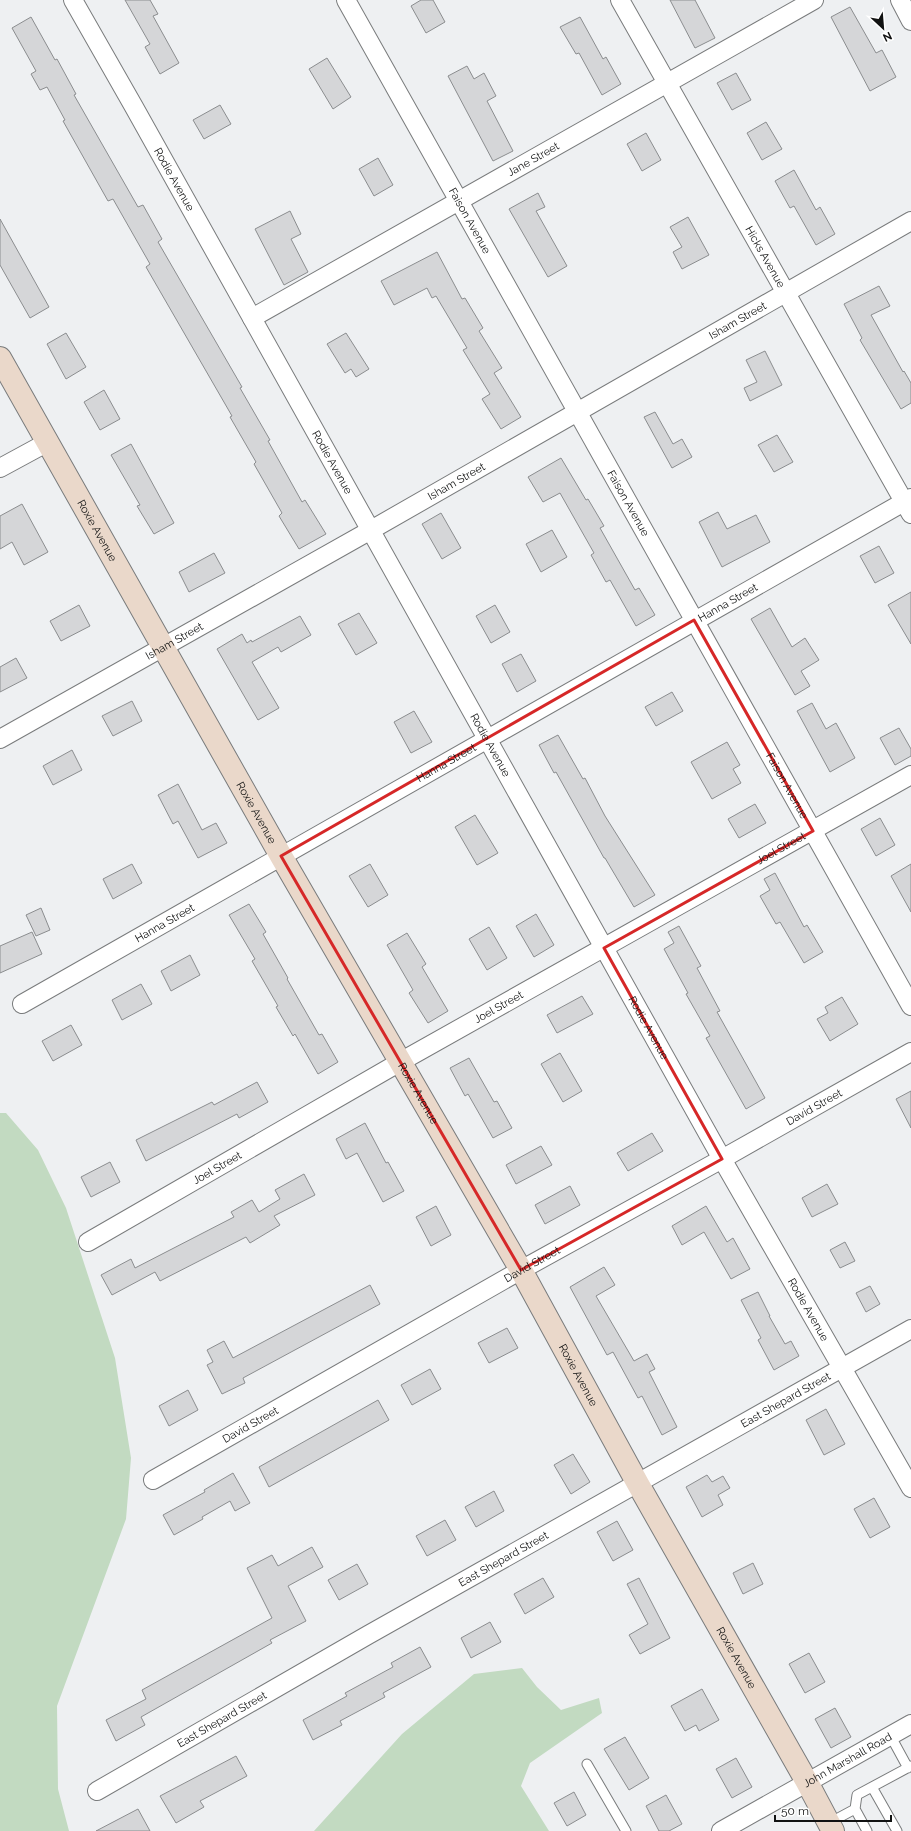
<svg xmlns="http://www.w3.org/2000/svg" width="911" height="1831" font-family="Raleway,sans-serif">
	<rect width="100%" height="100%" fill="#eef0f2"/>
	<path fill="#c2dac1" d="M0,1113H6L38,1150L66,1208L115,1358L131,1458L126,1519L57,1706L58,1789L69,1831H0Z
		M522,1668L537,1687L561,1710L599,1698L602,1713L530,1763L521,1786L549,1831H314L402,1734L474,1674Z"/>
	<path fill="#d5d6d8" stroke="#8b8d8f" d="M125,0H150L158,14L153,16L179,63L160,74L145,47L150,44Z
		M421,0H433L445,22L426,33L411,6Z
		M670,0H695L715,38L695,48Z
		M850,7L876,53L882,50L896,77L870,91L831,17Z
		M31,17L55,60L57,59L76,94L74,95L138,207L143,205L162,239L158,242L242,387L240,388L270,440L268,441L302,502L305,500L326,534L299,549L279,516L282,513L254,464L256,462L230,417L232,416L146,267L150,264L113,199L108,201L63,121L65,120L47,87L40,90L31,74L36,71L12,28Z
		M580,17L603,59L606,57L621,84L602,95L579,53L576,54L560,27Z
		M327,58L351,97L333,109L309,69Z
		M467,66L474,79L484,73L496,96L487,101L513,151L493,161L448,76Z
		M736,73L751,100L732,110L717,83Z
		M220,105L231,124L204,139L193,120Z
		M766,122L782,149L762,160L747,133Z
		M646,133L661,160L642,171L627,144Z
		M378,158L393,185L374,196L359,169Z
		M794,170L816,210L820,207L835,234L816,245L794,206L790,208L775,181Z
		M538,193L545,207L536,211L567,266L548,277L509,209Z
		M290,211L301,234L291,239L308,272L284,285L255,229Z
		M688,217L709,255L682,269L673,252L682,247L670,227Z
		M0,219L49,307L30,318L0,265Z
		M437,252L462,299L465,298L483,328L479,331L502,368L494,373L521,417L501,429L482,399L490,394L463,350L467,348L436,296L432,298L427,288L394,305L381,281Z
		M879,286L890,306L871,315L903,372L904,371L911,383V403L901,409L860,340L862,338L844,304Z
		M66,333L86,367L66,379L47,344Z
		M346,333L369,369L356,377L351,369L345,373L327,344Z
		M765,351L782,385L750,401L744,388L757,382L746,360Z
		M104,390L120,419L100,430L84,402Z
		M655,412L673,444L682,439L692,457L672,468L644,417Z
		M777,435L793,462L774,472L758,445Z
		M131,444L174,523L154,534L137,506L140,505L111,455Z
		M561,458L586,500L588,499L604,526L600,528L635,590L639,588L655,615L636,626L610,580L606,582L591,555L594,553L560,493L543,502L528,477Z
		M22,504L48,552L24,565L12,542L0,549V516Z
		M718,512L727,529L756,515L770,542L722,567L699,522Z
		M441,513L461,548L442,559L422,524Z
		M552,530L567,557L541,572L526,544Z
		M879,546L894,573L875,583L860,556Z
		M214,553L225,573L189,592L179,572Z
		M911,592V644L888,605Z
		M79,605L90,626L61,641L50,621Z
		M495,605L510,632L491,643L476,616Z
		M770,608L792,647L805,638L819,660L801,671L810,686L795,695L751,619Z
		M359,613L377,643L356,655L338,624Z
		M300,616L311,635L281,652L278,647L252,662L279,708L258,720L217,649L242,634L247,643L251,640L252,642Z
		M521,654L536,681L517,692L502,664Z
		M16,658L27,678L0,692V667Z
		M672,692L683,711L656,726L645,707Z
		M132,701L142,721L113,736L102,716Z
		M812,703L826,729L836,723L855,758L830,772L797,711Z
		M414,711L432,742L411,753L394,722Z
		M899,728L911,749V756L895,765L880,738Z
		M558,735L583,779L585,778L605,816L655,895L634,907L605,858H604L556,772L554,773L539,745Z
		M727,742L740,765L733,769L741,783L712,799L691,762Z
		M72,750L82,770L53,785L43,766Z
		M178,784L202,830L216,823L227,843L198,858L178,821L173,824L158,795Z
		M755,804L766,823L739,838L728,819Z
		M475,815L498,853L477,865L455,827Z
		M880,818L895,845L876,856L861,829Z
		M132,864L142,883L113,899L103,879Z
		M370,864L388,895L368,907L349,876Z
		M911,864V912L891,876Z
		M775,873L804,927L807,925L823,952L804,963L780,922L776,924L760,896L770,890L764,879Z
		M249,904L266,932L263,934L288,978L287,979L319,1035L322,1034L338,1062L318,1074L295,1034L293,1036L276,1007L278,1006L252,961L255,959L229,915Z
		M41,908L50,930L36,936L26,915Z
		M536,914L554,945L534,957L516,926Z
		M679,926L701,966L697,968L720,1011L717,1012L765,1098L746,1109L706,1038L710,1036L686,994L688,993L664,949L674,943L668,932Z
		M489,927L507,958L487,970L469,939Z
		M32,932L42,954L0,973V946Z
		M407,933L426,964L422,967L448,1011L428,1023L409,993L413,990L387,945Z
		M190,955L200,975L171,991L161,971Z
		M141,984L152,1004L122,1020L112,1000Z
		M582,996L593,1014L557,1033L547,1015Z
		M842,997L858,1024L830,1041L817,1019L828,1013L825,1007Z
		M71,1025L82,1045L53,1061L42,1041Z
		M560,1053L582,1091L563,1102L541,1064Z
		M469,1058L494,1102L497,1101L512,1128L493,1138L468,1094L465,1096L450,1068Z
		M257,1082L268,1102L239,1118L237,1114L146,1161L136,1140L212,1102L214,1105Z
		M911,1091V1128L896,1099Z
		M365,1123L386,1163L388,1162L404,1191L383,1202L357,1153L346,1159L336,1139Z
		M652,1133L663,1151L628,1171L617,1153Z
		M541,1146L552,1165L516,1184L506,1165Z
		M110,1162L120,1182L91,1197L81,1177Z
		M304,1174L315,1195L274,1216L280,1225L250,1243L246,1237L160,1281L155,1272L112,1295L101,1275L131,1259L135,1268L234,1217L231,1212L252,1200L259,1212L280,1199L275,1190Z
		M827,1184L838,1204L812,1217L802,1198Z
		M570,1186L580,1205L545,1224L535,1205Z
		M436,1206L451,1235L431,1246L416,1217Z
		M706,1206L727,1242L733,1238L750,1269L731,1279L704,1232L682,1245L672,1226Z
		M845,1242L855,1261L840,1268L830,1250Z
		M604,1267L615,1285L596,1296L634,1361L647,1354L655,1369L649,1372L677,1427L662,1435L642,1396L638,1398L613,1352L607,1355L570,1287Z
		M370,1285L380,1304L243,1378L245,1383L222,1394L207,1365L213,1362L207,1350L224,1341L233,1358Z
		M870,1286L880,1304L866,1312L856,1293Z
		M758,1292L770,1316H769L785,1344L791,1341L799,1356L774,1370L758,1340L761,1338L741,1300Z
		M507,1328L518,1348L489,1363L478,1343Z
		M430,1369L441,1389L412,1405L401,1385Z
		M188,1390L198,1410L169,1426L159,1406Z
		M378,1400L389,1420L269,1487L259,1467Z
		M826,1409L845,1444L824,1455L806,1420Z
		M573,1454L590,1482L571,1494L554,1465Z
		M233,1473L250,1503L235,1511L230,1501L202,1517L203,1519L174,1535L163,1515L205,1492L204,1490Z
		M707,1475L712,1482L723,1476L730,1488L718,1495L723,1505L702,1517L686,1487Z
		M494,1491L504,1511L476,1527L465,1507Z
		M874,1498L890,1527L870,1538L854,1509Z
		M445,1520L456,1540L427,1556L416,1536Z
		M617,1521L633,1550L613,1561L597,1532Z
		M312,1547L323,1567L288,1586L306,1621L270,1640L272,1643L141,1717L145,1725L116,1741L106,1720L146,1699L142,1690L272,1618L247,1568L272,1555L278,1566Z
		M753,1563L763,1584L743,1594L733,1573Z
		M357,1564L368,1584L339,1600L328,1580Z
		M543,1578L554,1597L525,1614L514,1594Z
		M639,1578L670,1638L640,1654L629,1635L648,1624L627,1584Z
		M490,1622L501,1642L471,1658L461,1638Z
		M420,1647L431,1667L383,1693L385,1697L340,1721L342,1725L313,1740L303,1720L347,1696L345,1693L393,1667L391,1663Z
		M809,1653L825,1682L805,1693L789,1664Z
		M702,1689L719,1720L699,1731L696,1725L685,1731L671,1706Z
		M835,1708L851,1737L831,1748L815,1719Z
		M625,1737L649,1778L629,1790L604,1749Z
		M236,1756L247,1776L200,1801L204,1807L176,1823L160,1796Z
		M736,1758L752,1787L732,1798L716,1769Z
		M574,1792L586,1815L567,1826L554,1803Z
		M666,1795L682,1824L669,1831H659L646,1806Z
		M138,1809L150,1831H96Z"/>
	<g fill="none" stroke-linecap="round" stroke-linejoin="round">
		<defs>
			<path id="lane" d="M890,1735L908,1768
				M587,1764L626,1831
				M872,1787L897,1831
				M855,1809L857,1795L911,1766
				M829,1823L855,1809L867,1831"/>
			<g id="street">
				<path id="s1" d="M73,0L134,107L722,1159L911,1488"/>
				<path id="s2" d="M346,0L911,1006"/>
				<path id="s3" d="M620,0L911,514"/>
				<path d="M900,0L911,21"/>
				<path id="s4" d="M252,318L814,0"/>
				<path d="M0,468L48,442"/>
				<path id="s5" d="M0,739L371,530L911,221"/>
				<path id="s6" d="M22,1004L911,498"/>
				<path id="s7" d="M88,1242L400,1062L911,775"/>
				<path id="s8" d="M153,1480L521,1270L722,1159L911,1052"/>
				<path id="s9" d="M97,1791L368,1635L911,1329"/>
				<path id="s10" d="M721,1831L911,1724"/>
			</g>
			<g id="secondary">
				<path id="s11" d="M0,358L281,856L521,1270L638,1484L807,1782L833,1831"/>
			</g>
		</defs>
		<use href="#lane" stroke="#797b7c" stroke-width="11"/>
		<use href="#street" stroke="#797b7c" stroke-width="20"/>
		<use href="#secondary" stroke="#797b7c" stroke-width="24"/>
		<use href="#lane" stroke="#fff" stroke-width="9"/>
		<use href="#street" stroke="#fff" stroke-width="18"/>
		<use href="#secondary" stroke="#ead8ca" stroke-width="22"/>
	</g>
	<path fill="none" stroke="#d62828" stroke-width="3" stroke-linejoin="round" d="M694,620L813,831L604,948L722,1159L521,1270L281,856Z"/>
	<g text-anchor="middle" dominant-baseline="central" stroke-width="3" stroke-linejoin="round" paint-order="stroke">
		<g font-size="11" fill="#111212" stroke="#fff">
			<text stroke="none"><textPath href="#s4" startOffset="323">Jane Street</textPath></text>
			<text stroke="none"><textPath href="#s1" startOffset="206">Rodie Avenue</textPath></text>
			<text stroke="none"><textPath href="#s2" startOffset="253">Faison Avenue</textPath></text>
			<text stroke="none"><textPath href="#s3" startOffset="295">Hicks Avenue</textPath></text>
			<text stroke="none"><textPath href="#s5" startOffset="848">Isham Street</textPath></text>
			<text stroke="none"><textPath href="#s1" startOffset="530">Rodie Avenue</textPath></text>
			<text stroke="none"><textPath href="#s5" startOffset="524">Isham Street</textPath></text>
			<text stroke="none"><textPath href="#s2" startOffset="577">Faison Avenue</textPath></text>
			<text stroke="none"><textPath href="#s11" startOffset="198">Roxie Avenue</textPath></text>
			<text stroke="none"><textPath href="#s6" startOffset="812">Hanna Street</textPath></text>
			<text stroke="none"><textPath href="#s5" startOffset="200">Isham Street</textPath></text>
			<text stroke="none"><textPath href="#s1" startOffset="854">Rodie Avenue</textPath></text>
			<text stroke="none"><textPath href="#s6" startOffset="488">Hanna Street</textPath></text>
			<text stroke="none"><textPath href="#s2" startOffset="901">Faison Avenue</textPath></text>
			<text stroke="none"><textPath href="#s11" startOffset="522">Roxie Avenue</textPath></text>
			<text stroke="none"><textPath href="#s7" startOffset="797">Joel Street</textPath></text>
			<text stroke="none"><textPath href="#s6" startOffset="164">Hanna Street</textPath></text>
			<text stroke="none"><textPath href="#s7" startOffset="473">Joel Street</textPath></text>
			<text stroke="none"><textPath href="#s1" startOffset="1178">Rodie Avenue</textPath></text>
			<text stroke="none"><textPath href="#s11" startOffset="846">Roxie Avenue</textPath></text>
			<text stroke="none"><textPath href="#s8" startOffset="759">David Street</textPath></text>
			<text stroke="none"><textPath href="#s7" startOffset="149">Joel Street</textPath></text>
			<text stroke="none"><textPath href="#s8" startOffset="436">David Street</textPath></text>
			<text stroke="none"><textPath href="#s1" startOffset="1502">Rodie Avenue</textPath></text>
			<text stroke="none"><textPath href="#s11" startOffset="1170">Roxie Avenue</textPath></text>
			<text stroke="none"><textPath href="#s9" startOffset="792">East Shepard Street</textPath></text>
			<text stroke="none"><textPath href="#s8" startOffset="112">David Street</textPath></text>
			<text stroke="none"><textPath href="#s9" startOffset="468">East Shepard Street</textPath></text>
			<text stroke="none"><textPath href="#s11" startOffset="1494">Roxie Avenue</textPath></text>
			<text stroke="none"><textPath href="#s9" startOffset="144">East Shepard Street</textPath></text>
			<text stroke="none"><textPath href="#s10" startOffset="145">John Marshall Road</textPath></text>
		</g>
	</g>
	<g transform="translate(883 28) rotate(154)" stroke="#ffffff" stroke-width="3" paint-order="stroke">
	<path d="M0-3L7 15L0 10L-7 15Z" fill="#111212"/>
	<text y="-6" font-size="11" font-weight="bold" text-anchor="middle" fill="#111212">N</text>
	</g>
	<path d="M775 1815v6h116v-6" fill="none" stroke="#111212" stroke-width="2"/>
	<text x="781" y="1815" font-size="12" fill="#111212" stroke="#ffffff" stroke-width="3" paint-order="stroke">50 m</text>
</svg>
